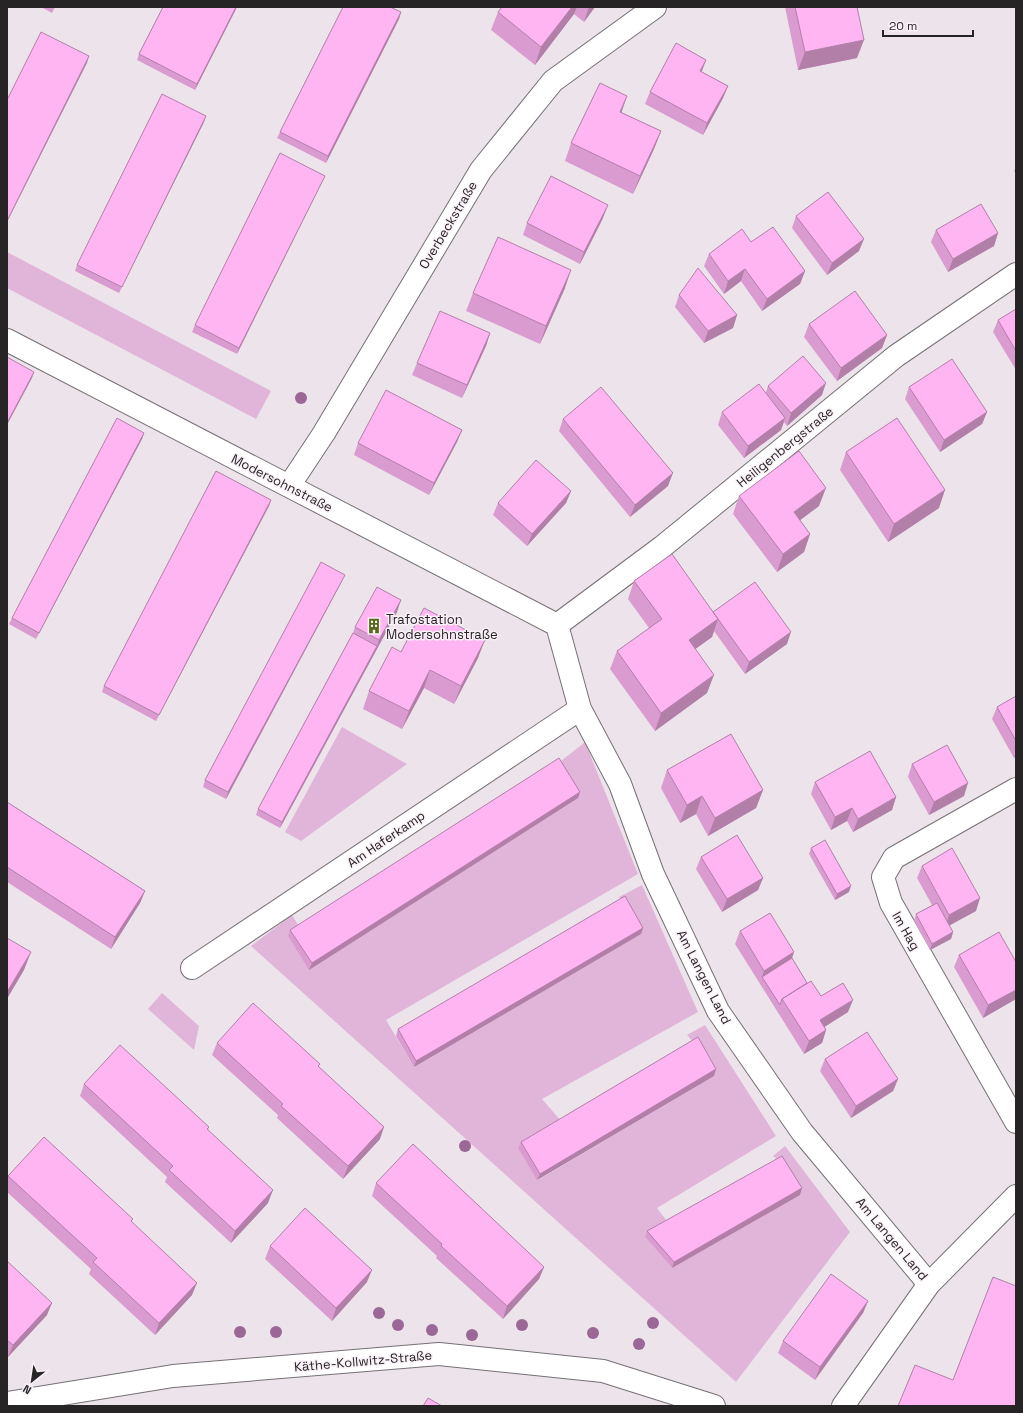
<svg xmlns="http://www.w3.org/2000/svg" width="1023" height="1413" font-family="'Space Grotesk',sans-serif">
	<rect width="100%" height="100%" fill="#ece4ea"/>
	<path fill="#e1b5d9" d="M7,252L271,391L256,419L7,288Z
		M342,727L407,764L301,841L285,832Z
		M585,742L638,874L386,1020L414,1067L641,934L619,897L642,885L698,1012L542,1099L562,1122L519,1148L538,1180L714,1076L695,1044L687,1035L705,1025L776,1136L657,1208L669,1224L645,1237L672,1268L800,1195L780,1162L773,1156L785,1146L850,1232L736,1382L251,946L292,915L300,928L310,969L578,798L556,765Z
		M162,993L199,1026L194,1050L148,1009Z"/>
	<g fill="none" stroke-linecap="round" stroke-linejoin="round">
		<defs>
			<path id="minor" d="M7,340L557,625
				M289,486L324,433L481,170L553,81L655,7
				M557,625L580,709L620,784L653,874L718,1011L802,1132L929,1284
				M557,625L662,547L896,356L1016,274
				M1016,789L894,858L883,877L891,903L1016,1122
				M192,968L580,709
				M7,1403L173,1376L439,1354L603,1371L714,1406
				M843,1406L929,1284L1016,1196"/>
		</defs>
		<use href="#minor" stroke="#767075" stroke-width="24"/>
		<use href="#minor" stroke="#fff" stroke-width="22"/>
	</g>
	<g fill="#9a6796">
		<circle cx="301" cy="398" r="6"/>
		<circle cx="465" cy="1146" r="6"/>
		<circle cx="379" cy="1313" r="6"/>
		<circle cx="653" cy="1323" r="6"/>
		<circle cx="398" cy="1325" r="6"/>
		<circle cx="522" cy="1325" r="6"/>
		<circle cx="432" cy="1330" r="6"/>
		<circle cx="240" cy="1332" r="6"/>
		<circle cx="276" cy="1332" r="6"/>
		<circle cx="593" cy="1333" r="6"/>
		<circle cx="472" cy="1335" r="6"/>
		<circle cx="639" cy="1344" r="6"/>
	</g>
	<path fill="#da9cd0" d="M41,7H55L52,13Z
		M163,7H237L195,90L137,60L139,54Z
		M502,7H595L584,22L574,14L535,65L491,30L498,12Z
		M785,7H857V58L798,70Z
		M401,12L399,19L326,163L277,138L280,132Z
		M706,60L702,72L728,86L723,98L703,135L645,104L650,92Z
		M621,112L661,131L654,149L633,194L565,161L571,143Z
		M204,122L119,293L75,271L77,265Z
		M1016,167V174L1014,171Z
		M325,176L322,182L237,354L192,332L195,325Z
		M796,216L859,251L827,275L792,228Z
		M603,218L580,264L523,235L527,223Z
		M936,230L998,233L994,246L948,272L931,242Z
		M751,242L805,271L800,284L762,311L741,281L724,294L704,266L709,254Z
		M565,288L540,344L466,311L473,293Z
		M679,295L737,315L733,328L704,343L675,307Z
		M1016,309V370L993,332L998,320Z
		M809,324L887,335L882,348L837,381L804,337Z
		M490,333L486,346L462,398L412,375L417,363Z
		M768,386L822,395L787,426L784,422L781,430L744,458L718,425L722,412L766,392Z
		M909,387L987,412L982,424L940,452L905,399Z
		M563,419L668,486L630,517L559,431Z
		M462,430L457,442L429,495L354,455L358,443Z
		M144,433L142,439L36,639L9,624L12,618Z
		M846,452L939,508L888,542L840,470Z
		M571,491L566,503L527,546L493,515L498,503Z
		M739,496L819,506L800,520L810,534L804,552L777,572L733,514Z
		M271,500L269,506L156,721L102,692L104,686Z
		M342,581L226,799L203,787L205,780Z
		M634,581L713,612L787,644L745,674L714,631L712,637L695,649L707,693L655,731L610,669L617,651L649,628L628,599Z
		M397,612L280,828L256,815L258,809L353,633L355,627Z
		M401,652L478,658L454,704L424,688L402,729L363,709L369,691Z
		M1016,696V756L1014,758L992,719L997,707Z
		M912,764L964,796L929,815L908,777Z
		M667,770L763,790L756,808L708,836L696,814L680,823L661,788Z
		M815,782L896,797L892,810L853,832L847,821L831,830L811,794Z
		M580,792L578,798L309,970L288,936L290,930Z
		M7,802L145,891L140,903L111,949L7,882Z
		M811,848L849,892L835,900L809,854Z
		M701,857L763,878L758,890L722,912L696,869Z
		M922,866L976,911L949,925L953,932L951,939L930,950L914,921L916,914L932,905L917,878Z
		M643,928L641,934L414,1067L396,1036L398,1029Z
		M740,931L792,958L807,983L821,996L848,1012L824,1027L826,1030L822,1043L804,1054L735,944Z
		M959,955L1016,962V999L983,1018L954,967Z
		M217,1043L319,1067L380,1139L343,1179L277,1118L278,1115L212,1055Z
		M825,1059L898,1079L893,1091L851,1118L820,1071Z
		M714,1076L537,1180L518,1148L521,1142Z
		M84,1084L209,1127L208,1131L268,1203L231,1243L165,1182L167,1177L80,1096Z
		M8,1176L132,1222L192,1295L155,1335L89,1274L91,1269L7,1192V1178Z
		M376,1183L544,1267L539,1279L503,1319L436,1258L437,1256L372,1196Z
		M800,1195L672,1268L645,1237L647,1231Z
		M270,1246L367,1282L332,1321L265,1259Z
		M7,1261L47,1315L8,1357L7,1356Z
		M868,1301L863,1313L815,1380L778,1353L783,1341Z"/>
	<path fill="#b27fa9" d="M236,7H237L195,90L197,84Z
		M572,7H577L574,14L535,65L541,47Z
		M589,7H595L584,22Z
		M401,12L399,19L326,163L328,156Z
		M864,40L857,58L798,70L805,52Z
		M89,56L87,63L7,222V221Z
		M706,60L701,72L700,71Z
		M728,86L723,98L703,135L707,123Z
		M627,96L621,114L620,112Z
		M206,116L204,122L119,293L122,287Z
		M661,131L654,149L633,194L640,176Z
		M325,176L322,182L237,354L239,348Z
		M608,205L603,218L580,264L584,252Z
		M998,233L994,246L948,272L953,259Z
		M864,239L859,251L827,275L832,263Z
		M745,269L741,281L724,294L728,281Z
		M571,270L565,288L540,344L546,326Z
		M805,271L800,284L762,311L767,299Z
		M737,315L733,328L704,343L708,331Z
		M490,333L486,346L462,398L467,385Z
		M887,335L882,348L837,381L841,368Z
		M34,372L32,378L7,425V423Z
		M826,383L822,395L787,426L791,413Z
		M987,412L982,424L940,452L944,440Z
		M785,418L781,430L744,458L748,446Z
		M462,430L457,442L429,495L434,483Z
		M144,433L142,439L36,639L39,633Z
		M673,473L668,486L630,517L635,505Z
		M826,488L819,506L787,530L794,512Z
		M945,490L939,508L888,542L894,524Z
		M571,491L566,503L527,546L532,534Z
		M271,500L269,506L156,721L159,715Z
		M810,534L804,552L777,572L783,554Z
		M345,575L342,581L226,799L228,792Z
		M401,600L397,612L280,828L282,822L377,646L379,640Z
		M718,619L712,637L683,658L689,640Z
		M791,632L787,644L745,674L749,662Z
		M485,640L478,658L454,704L461,686Z
		M430,670L424,688L402,729L409,711Z
		M714,675L707,693L655,731L661,713Z
		M1016,751V756L1014,758Z
		M968,783L964,796L929,815L934,802Z
		M763,790L756,808L708,836L715,818Z
		M580,792L578,798L309,970L312,963Z
		M702,796L696,814L680,823L687,805Z
		M896,797L892,810L853,832L858,819Z
		M852,808L847,821L831,830L835,817Z
		M763,878L758,890L722,912L727,899Z
		M851,886L849,892L835,900L837,894Z
		M145,891L140,903L111,949L115,937Z
		M980,898L976,911L945,928L949,915Z
		M643,928L641,934L414,1067L416,1061Z
		M953,932L951,939L930,950L932,944Z
		M31,952L24,970L7,999V992Z
		M794,952L790,965L762,977L764,971Z
		M1016,990V999L983,1018L988,1005Z
		M853,1000L848,1012L815,1033L820,1020Z
		M826,1030L822,1043L804,1054L809,1041Z
		M716,1069L714,1076L537,1180L540,1174Z
		M898,1079L893,1091L851,1118L856,1106Z
		M384,1127L380,1139L343,1179L348,1166Z
		M802,1188L800,1195L672,1268L674,1262Z
		M273,1190L268,1203L231,1243L235,1231Z
		M544,1267L539,1279L503,1319L507,1306Z
		M372,1270L367,1282L332,1321L336,1308Z
		M197,1283L192,1295L155,1335L159,1323Z
		M868,1301L863,1313L815,1380L820,1367Z
		M52,1303L47,1315L8,1357L13,1345Z"/>
	<path fill="#feb5f2" stroke="#b27fa9" d="M163,7H236L197,84L139,54Z
		M343,7H390L401,12L328,156L280,132Z
		M502,7H572L541,47L498,12Z
		M795,7H857L864,40L805,52Z
		M41,32L89,56L7,221V100Z
		M676,43L706,60L700,71L728,86L707,123L650,92Z
		M600,83L627,96L620,112L661,131L640,176L571,143Z
		M162,94L206,116L122,287L77,265Z
		M280,153L325,176L239,348L195,325Z
		M551,176L608,205L584,252L527,223Z
		M828,192L864,239L832,263L796,216Z
		M981,204L998,233L953,259L936,230Z
		M773,227L805,271L767,299L745,269L728,281L709,254L742,229L751,242Z
		M498,237L571,270L546,326L473,293Z
		M698,268L737,315L708,331L679,295Z
		M855,291L887,335L841,368L809,324Z
		M1016,309V351L998,320Z
		M440,311L490,333L467,385L417,363Z
		M803,356L826,383L791,413L768,386Z
		M7,357L34,372L7,423Z
		M952,359L987,412L944,440L909,387Z
		M759,384L785,418L748,446L722,412Z
		M601,387L673,473L635,505L563,419Z
		M386,390L462,430L434,483L358,443Z
		M117,418L144,433L39,633L12,618Z
		M897,418L945,490L894,524L846,452Z
		M799,451L826,488L794,512L810,534L783,554L739,496Z
		M536,460L571,491L532,534L498,503Z
		M216,471L271,500L159,715L104,686Z
		M672,554L718,619L689,640L714,675L661,713L617,651L662,619L634,581Z
		M321,562L345,575L228,792L205,780Z
		M755,582L791,632L749,662L713,612Z
		M377,587L401,600L379,640L355,627Z
		M424,608L485,640L461,686L430,670L409,711L369,691L392,647L401,652Z
		M353,633L377,646L282,822L258,809Z
		M1016,696V741L997,707Z
		M731,734L763,790L715,818L702,796L687,805L667,770Z
		M947,745L968,783L934,802L912,764Z
		M870,751L896,797L858,819L852,808L835,817L815,782Z
		M559,758L580,792L312,963L290,930Z
		M7,802L145,891L115,937L7,867Z
		M737,835L763,878L727,899L701,857Z
		M825,840L851,886L837,894L811,848Z
		M952,848L980,898L949,915L922,866Z
		M625,896L643,928L416,1061L398,1029Z
		M937,903L953,932L932,944L916,914Z
		M770,913L794,952L764,971L740,931Z
		M999,932L1016,962V990L988,1005L959,955Z
		M7,938L31,952L7,992Z
		M792,958L807,983L782,999L780,1005L762,977Z
		M811,981L821,996L843,983L853,1000L820,1020L826,1030L809,1041L782,999Z
		M253,1003L320,1064L318,1066L384,1127L348,1166L281,1106L283,1104L217,1043Z
		M867,1032L898,1079L856,1106L825,1059Z
		M698,1037L716,1069L540,1174L521,1142Z
		M120,1045L209,1127L207,1129L273,1190L235,1231L169,1170L173,1166L84,1084Z
		M44,1137L133,1219L131,1221L197,1283L159,1323L93,1262L97,1258L8,1176Z
		M413,1144L544,1267L507,1306L441,1246L442,1244L376,1183Z
		M782,1156L802,1188L674,1262L647,1231Z
		M305,1208L372,1270L336,1308L270,1246Z
		M7,1261L52,1303L13,1345L7,1340Z
		M831,1274L868,1301L820,1367L783,1341Z
		M993,1277L1016,1286V1406H898L915,1365L953,1380Z
		M428,1398L442,1406H423Z"/>
	<defs>
		<symbol id="building-bare" viewBox="-9 -9 18 18"><path d="M-4-6H4V6H1V3H-1V6H-4ZM-2.5-4.3h1.7v1.8h-1.7ZM.8-4.3h1.7v1.8H.8ZM-2.5-1h1.7V.8h-1.7ZM.8-1h1.7V.8H.8Z" fill="#576a17" stroke="#f9f1f7" stroke-width="2.5" paint-order="stroke"/></symbol>
	</defs>
	<g fill-rule="evenodd">
		<use href="#building-bare" x="363" y="615" width="22" height="22"/>
	</g>
	<g text-anchor="middle" dominant-baseline="central" stroke-width="3" stroke-linejoin="round" paint-order="stroke">
		<g font-size="13" fill="#272426" stroke="#f9f1f7">
			<text transform="translate(448 225) rotate(-59)">Overbeckstraße</text>
			<text transform="translate(785 447) rotate(-39)">Heiligenbergstraße</text>
			<text transform="translate(282 483) rotate(27)">Modersohnstraße</text>
			<text transform="translate(386 839) rotate(-34)">Am Haferkamp</text>
			<text transform="translate(906 931) rotate(60)">Im Hag</text>
			<text transform="translate(704 977) rotate(63)">Am Langen Land</text>
			<text transform="translate(892 1239) rotate(50)">Am Langen Land</text>
			<text transform="translate(363 1361) rotate(-5)">Käthe-Kollwitz-Straße</text>
		</g>
		<g font-size="13" fill="#272426" stroke="#f9f1f7" text-anchor="start">
			<text x="386" y="619">Trafostation<tspan x="386" dy="15">Modersohnstraße</tspan></text>
		</g>
	</g>
	<rect width="1023" height="1413" fill="none" stroke="#272426" stroke-width="16"/>
	<g transform="translate(32 1381) rotate(210)" stroke="#f9f1f7" stroke-width="3" paint-order="stroke">
	<path d="M0-3L7 15L0 10L-7 15Z" fill="#272426"/>
	<text y="-6" font-size="11" font-weight="bold" text-anchor="middle" fill="#272426">N</text>
	</g>
	<path d="M883 30v6h90v-6" fill="none" stroke="#272426" stroke-width="2"/>
	<text x="889" y="30" font-size="12" fill="#272426" stroke="#f9f1f7" stroke-width="3" paint-order="stroke">20 m</text>
</svg>
